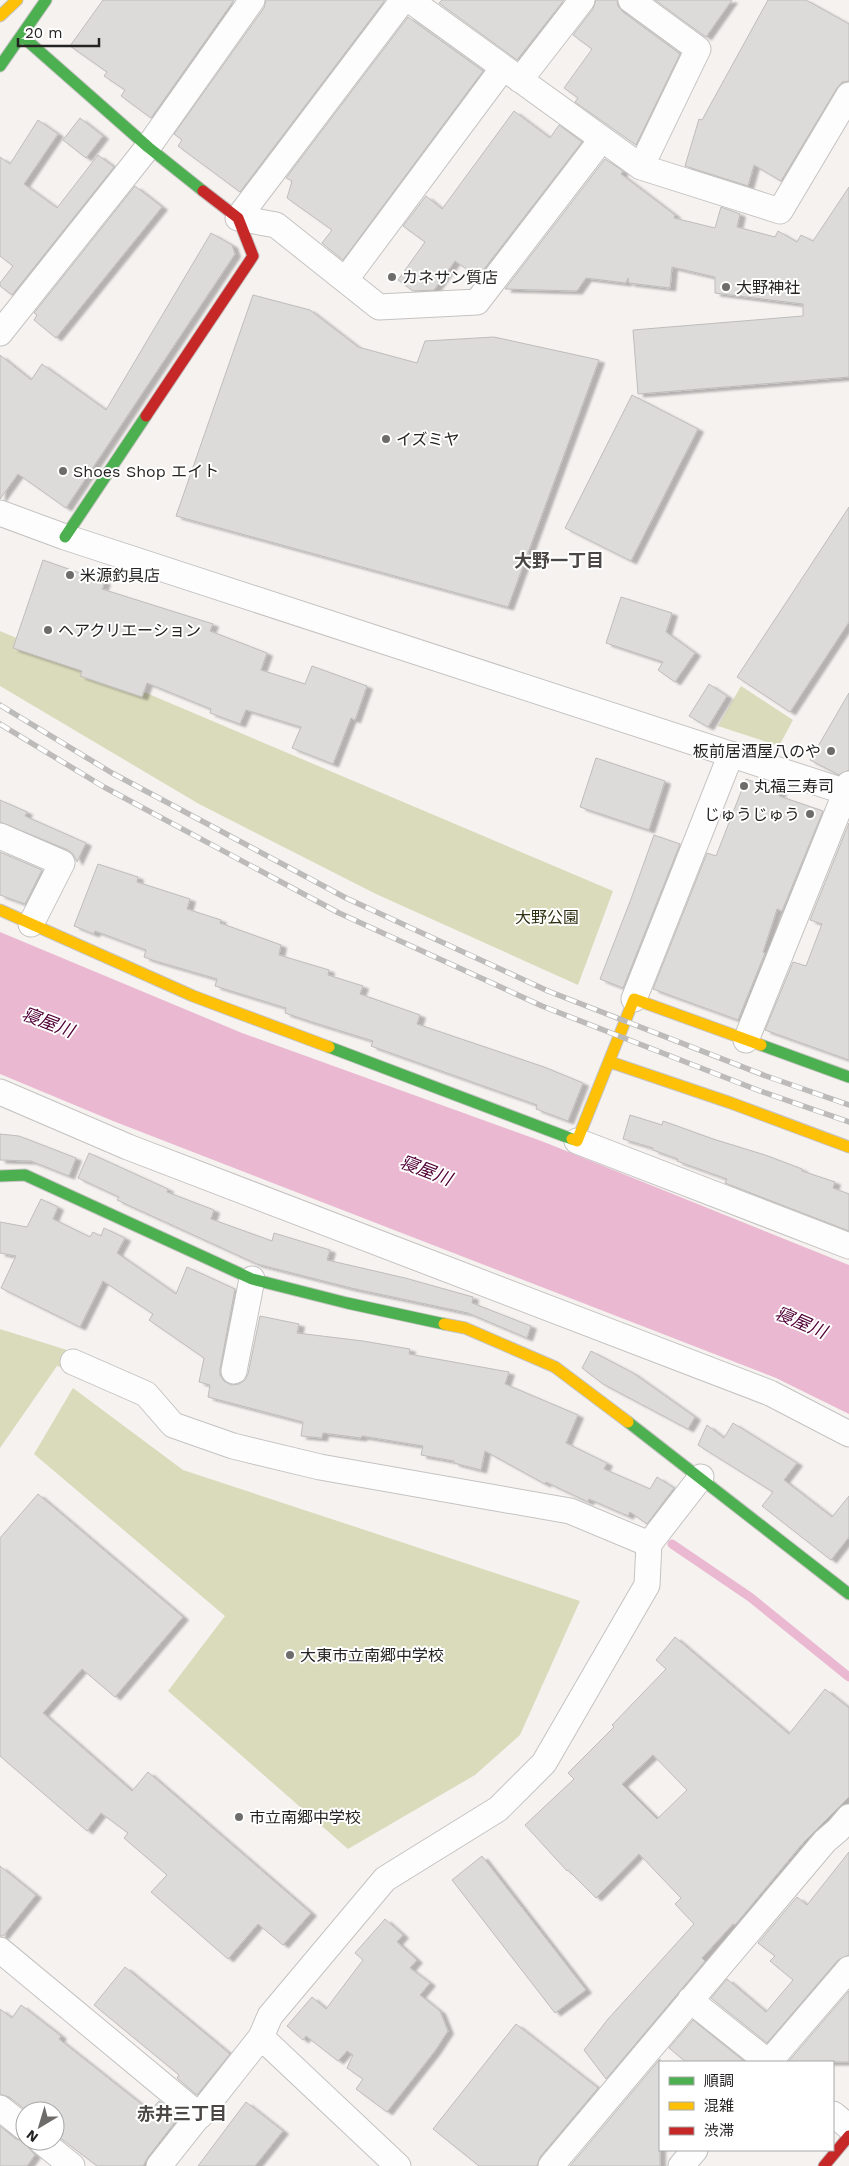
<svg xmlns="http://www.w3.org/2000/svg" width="849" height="2166" font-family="'Work Sans','Noto Sans JP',sans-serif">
	<defs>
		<filter id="shadow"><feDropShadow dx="5.5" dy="3" stdDeviation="1" flood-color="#0004"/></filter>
	</defs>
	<rect width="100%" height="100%" fill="#f5f2f0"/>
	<path fill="#dadbbb" d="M0,631L613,891L578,985L376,894L199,804L0,686Z
		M741,686L793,720L779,746L718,726Z
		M0,1329L70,1351L64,1368L57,1366L0,1448Z
		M73,1388L183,1470L580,1601L520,1735L475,1775L348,1849L168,1691L225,1616L34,1454Z"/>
	<path fill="#eab9d1" d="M0,932L242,1033L544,1142L849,1265V1414L776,1378L113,1121L0,1074Z"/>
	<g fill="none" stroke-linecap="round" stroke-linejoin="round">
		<path stroke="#eab9d1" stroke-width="9" d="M672,1544L750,1597L849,1677"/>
	</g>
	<path fill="#dddbda" stroke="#bfbdbb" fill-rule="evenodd" filter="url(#shadow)" d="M103,0H234L151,118L121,96L125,90L104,76L107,72L70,46Z
		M266,0H385L240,192L178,146L182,140L174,134L264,8Z
		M442,0H564L517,60L439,3Z
		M596,0H617L618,6L623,12L680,54L636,145L575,102L578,98L564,88L592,49L573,35L593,9Z
		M655,0H732L706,37Z
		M768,0H806L849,24V81L842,82L837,88L781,181L754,165L748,186L685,166L699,119L702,120Z
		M408,17L483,71L343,260L322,243L332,230L287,198L292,181L286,178Z
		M514,111L550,138L559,125L582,142L478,277L455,261L434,290L413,291L398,280L425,242L403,226L426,196L442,209Z
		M80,118L103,136L86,158L63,140Z
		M38,120L58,134L24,184L57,208L98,155L114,167L12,295L0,286V283L13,266L0,256V157L10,164Z
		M605,159L623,171L621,174L675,215L674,218L715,228L721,207L740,214L737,227L775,237L778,231L797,242L801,235L813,241L849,187V377L638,394L633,330L803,316V304L715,293V277L672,267L670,288L629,283L628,278L626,283L586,278L577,291L505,289Z
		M135,186L162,207L56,338L34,320L37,315L34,313Z
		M211,233L232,245L235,254L66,508L18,474L0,499V355L31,380L42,364L106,410Z
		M253,295L310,310L358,347L417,363L425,341L494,337L599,360L508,607L176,516Z
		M632,395L698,429L631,561L565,528Z
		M849,507V622L790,712L737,677Z
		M43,560L105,582L102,589L213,624L210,631L267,653L261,670L305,684L312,666L367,686L355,720L351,718L333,764L292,748L301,727L246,710L240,724L210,713L211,709L147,683L142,697L80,676L82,671L13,648Z
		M621,597L672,613L666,632L695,653L675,682L658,670L663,662L606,643Z
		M709,684L727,696L708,727L689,716Z
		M849,693V770L839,775L810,760Z
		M596,758L665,781L649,830L580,807Z
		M746,779L781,792L779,796L823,811L782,911L777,909L763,952L765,953L738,1020L653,989L707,853L716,856Z
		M0,800L27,812L25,816L86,843L77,862L73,854L68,850L0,822Z
		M849,823V1060L765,1030L793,962L806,966L822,924L810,920Z
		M654,835L680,844L623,988L600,979L631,899Z
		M0,852L42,870L25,904L0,895Z
		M98,864L138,877L137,882L190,899L187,909L221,920L220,923L281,945L279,955L329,970L328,975L363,986L360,994L420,1015L417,1024L544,1067L583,1083L568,1121L536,1109L537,1105L371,1046L373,1041L312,1022L285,1013L286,1008L215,986L217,979L152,960L144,957L146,950L95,931L94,934L74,926Z
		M630,1115L662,1125L663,1121L713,1139L765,1155L802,1169V1171L835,1182L833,1188L849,1194V1231L725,1183L727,1179L677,1161L678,1159L653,1150V1148L623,1139Z
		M0,1134L19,1136L76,1158L69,1176L31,1161L0,1160Z
		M89,1153L168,1189L167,1192L214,1210L211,1219L272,1241L274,1233L330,1250L327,1260L405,1278L473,1297L472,1303L531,1326L527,1338L468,1313L351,1288L257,1264L117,1200L119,1197L78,1178Z
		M41,1199L58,1207L53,1219L90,1237L93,1232L101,1236L104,1228L125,1238L117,1253L176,1294L187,1267L235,1289L220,1369V1375L224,1381L231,1385L239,1384L245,1380L248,1374L260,1316L299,1324L297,1333L363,1341L410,1349L409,1354L509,1372L505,1384L578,1415L566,1443L607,1463L604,1469L650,1489L657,1477L674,1488L647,1524L630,1512L628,1516L589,1499L588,1502L546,1482L545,1484L485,1451L481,1470L454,1463V1461L421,1455L423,1446L362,1436L361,1438L323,1433L322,1438L301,1436L303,1422L208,1397L210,1385L199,1382L204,1358L149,1320L153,1314L103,1281L80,1327L1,1288L16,1256L0,1253V1222L27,1227Z
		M591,1351L633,1373L695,1417L688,1429L603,1384L582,1368Z
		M733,1423L797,1463L784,1480L832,1517L849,1496V1537L831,1560L762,1506L773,1492L698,1445L707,1425L724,1438Z
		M38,1494L183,1617L115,1697L82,1669L43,1713L132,1791L148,1772L311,1913L283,1945L258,1924L228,1959L151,1892L167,1875L124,1838L128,1833L101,1813L87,1831L0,1756V1538Z
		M675,1637L789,1734L825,1689L849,1708V1797L803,1843L735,1925L733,1924L702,1958L705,1961L606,2079L584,2050L608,2019L694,1924L675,1904L681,1898L639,1854L596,1898L568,1870L567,1871L525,1825L574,1779L568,1773L614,1727L612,1725L666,1669L656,1660ZM653,1755L687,1790L657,1819L622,1784Z
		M849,1852V1955L838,1960L767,2043L711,1998L727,1979L766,2012L793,1980L770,1961L775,1956L758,1943L797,1897L807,1905Z
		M482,1856L586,1990L555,2013L452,1880Z
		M0,1866L36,1895L3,1936H0Z
		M385,1919L403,1935L397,1942L417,1960L410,1968L430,1983L420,1995L440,2011L448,2031L435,2051L387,2112L356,2089L363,2079L347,2068L353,2055L347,2051L338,2061L306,2036L303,2040L287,2026L312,1997L326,2009L363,1960L355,1953Z
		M125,1967L230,2054L197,2095L177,2078L179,2075L94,2005Z
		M849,1991V2062H788Z
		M21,2005L61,2036L59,2039L150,2111L159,2101L179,2117L148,2157L143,2166H97L55,2134V2111H27L9,2097L0,2094V2009L12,2018Z
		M693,2020L745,2062H686L669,2048Z
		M516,2024L598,2088L540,2157L537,2166H479L433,2129Z
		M660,2059V2166H570Z
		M246,2102L283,2131L255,2166H198Z
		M0,2126L16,2139L27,2142L28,2147L35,2155L27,2166H0Z"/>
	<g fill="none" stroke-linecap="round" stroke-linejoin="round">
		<defs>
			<path id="street" d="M403,0L238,218L276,225L379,307L477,302L602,139
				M410,0L641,167L780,211L849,95
				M631,0L698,49L641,167
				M520,80L582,0
				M346,279L503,68
				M0,333L148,147L252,0
				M0,513L65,537L849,793
				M0,836L62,863L31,924
				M634,999L731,754
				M746,1040L849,784
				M0,1092L128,1147L770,1393L849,1434
				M577,1141L849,1246
				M73,1362L146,1394L173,1425L233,1446L320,1467L570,1511L649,1544
				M234,1371L252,1279
				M0,1950L200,2116
				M690,2000L768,2062
				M261,2037L398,2166
				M769,2062L849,1969
				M0,2108L25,2128
				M833,2114L849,2127
				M41,2141L72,2166
				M159,2166L261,2037L270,2016L385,1879L498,1809L544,1763L647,1585L649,1544L701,1477
				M551,2166L825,1841L838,1830L849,1817
				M681,2166L695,2150"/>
			<path id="fast" d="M22,36L148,147L203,191
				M0,66L46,0
				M65,537L146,416
				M761,1045L849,1077
				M329,1047L572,1139
				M0,1176L25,1175L252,1279L347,1303L444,1324
				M628,1422L849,1594"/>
			<path id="slow" d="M0,16L17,0
				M0,910L193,996L329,1047
				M610,1062L731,1103L849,1147
				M572,1139L577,1141L634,999L761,1045
				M444,1324L465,1328L555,1367L628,1422"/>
			<path id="jam" d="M146,416L253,256L238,218L203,191
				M824,2166L849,2136"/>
		</defs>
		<use href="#street" stroke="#c5c3c2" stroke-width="27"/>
		<use href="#fast" stroke="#c5c3c2" stroke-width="13"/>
		<use href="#slow" stroke="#c5c3c2" stroke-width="13"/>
		<use href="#jam" stroke="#c5c3c2" stroke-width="13"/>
		<use href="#street" stroke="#fefdfd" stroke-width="25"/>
		<use href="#fast" stroke="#4caf50" stroke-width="11"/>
		<use href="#slow" stroke="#ffc107" stroke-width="11"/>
		<use href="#jam" stroke="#c62828" stroke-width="11"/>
		<defs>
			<path id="rail" d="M0,705L112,773L346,898L548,991L766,1076L849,1105
				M0,724L104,787L339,913L542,1006L760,1091L849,1122"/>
		</defs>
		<use href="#rail" stroke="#bcbbba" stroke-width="5.5"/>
		<use href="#rail" stroke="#fff" stroke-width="4" stroke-dasharray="11" stroke-linecap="butt"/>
	</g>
	<g fill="#6e6c6b" stroke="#fff" stroke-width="2">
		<circle cx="392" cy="277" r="5"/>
		<circle cx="726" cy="287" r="5"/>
		<circle cx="386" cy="439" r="5"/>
		<circle cx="63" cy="471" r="5"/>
		<circle cx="70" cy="575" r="5"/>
		<circle cx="48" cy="630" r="5"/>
		<circle cx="831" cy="751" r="5"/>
		<circle cx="744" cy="786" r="5"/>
		<circle cx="810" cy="814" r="5"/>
		<circle cx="290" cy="1655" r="5"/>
		<circle cx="239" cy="1817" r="5"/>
	</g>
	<g text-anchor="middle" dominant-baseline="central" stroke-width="4" stroke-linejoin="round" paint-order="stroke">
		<g font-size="16" fill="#262423" stroke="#fff" text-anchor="start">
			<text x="402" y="277">カネサン質店</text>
			<text x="736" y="287">大野神社</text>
			<text x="396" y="439">イズミヤ</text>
			<text x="73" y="471">Shoes Shop エイト</text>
			<text x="80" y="575">米源釣具店</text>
			<text x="58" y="630">ヘアクリエーション</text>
			<text x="821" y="751" text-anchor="end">板前居酒屋八のや</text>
			<text x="754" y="786">丸福三寿司</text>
			<text x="800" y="814" text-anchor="end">じゅうじゅう</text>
			<text x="300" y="1655">大東市立南郷中学校</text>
			<text x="249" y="1817">市立南郷中学校</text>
		</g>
		<g font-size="16" fill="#2f3010" stroke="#fff">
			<text x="547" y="917">大野公園</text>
		</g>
		<g font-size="18" font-weight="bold" fill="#4b4745" stroke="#fff">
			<text x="559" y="560">大野一丁目</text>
			<text x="182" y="2113">赤井三丁目</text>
		</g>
		<g font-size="18" font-style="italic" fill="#510036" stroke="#fff">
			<text transform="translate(48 1022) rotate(21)">寝屋川</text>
			<text transform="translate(426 1170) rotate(21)">寝屋川</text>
			<text transform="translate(801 1322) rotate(23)">寝屋川</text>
		</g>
	</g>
	<rect x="659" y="2061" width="175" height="90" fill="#ffffff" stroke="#a8a7a7"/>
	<rect x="669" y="2077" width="25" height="8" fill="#4caf50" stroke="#a8a7a7"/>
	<text x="704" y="2086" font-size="15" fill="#262423">順調</text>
	<rect x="669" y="2102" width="25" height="8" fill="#ffc107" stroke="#a8a7a7"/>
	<text x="704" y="2111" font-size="15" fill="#262423">混雑</text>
	<rect x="669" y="2127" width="25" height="8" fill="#c62828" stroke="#a8a7a7"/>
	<text x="704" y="2136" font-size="15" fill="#262423">渋滞</text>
	<g transform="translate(40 2126) rotate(218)"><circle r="24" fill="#ffffff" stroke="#a8a7a7"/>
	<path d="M0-4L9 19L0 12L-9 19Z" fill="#6e6c6b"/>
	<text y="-8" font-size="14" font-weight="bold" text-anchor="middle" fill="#262423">N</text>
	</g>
	<path d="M18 38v8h81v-8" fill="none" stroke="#262423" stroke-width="2.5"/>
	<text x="25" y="38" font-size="15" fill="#262423" stroke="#ffffff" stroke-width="4" paint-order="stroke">20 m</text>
</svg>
